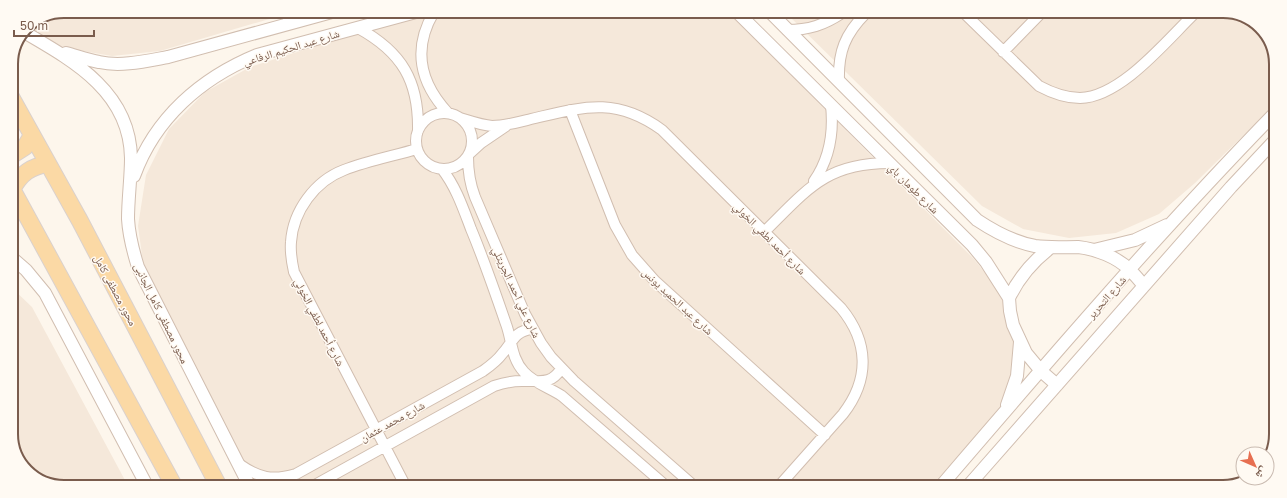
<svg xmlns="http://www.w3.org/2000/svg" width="1287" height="498" font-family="'Golos Text','Noto Naskh Arabic',sans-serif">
	<rect width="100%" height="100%" fill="#fdf6ec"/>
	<path fill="#f5e8da" d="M64,11L293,12L160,51L112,56L65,48L26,28L27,26Z
		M441,12L729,13L973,258L999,290L1013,329V370L1000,409L936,486L257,485L145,277L138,226L146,175L169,129L205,92L250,67L341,38Z
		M786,13L1240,14L1265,32L1276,60V103L1195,183L1159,214L1116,233L1069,238L1023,229L982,206Z
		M11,287L32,307L127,484H47L22,466L11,438Z"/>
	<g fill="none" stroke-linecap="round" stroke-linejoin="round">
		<defs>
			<path id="minor" d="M434,12C412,49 420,83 448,113
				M964,13L1039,86C1052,93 1065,98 1080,98C1121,97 1166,41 1194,14
				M286,24L297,12
				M358,28C402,52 419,81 418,131
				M787,30C809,30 824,25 842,13
				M1003,52L1041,13
				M839,81C838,52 845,34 866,13
				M570,110L615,225L632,255L655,281L825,435
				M416 141a28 28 0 1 1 56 0a28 28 0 1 1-56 0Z
				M460,118C470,121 481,125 492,126C505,126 519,122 531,119C583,107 615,96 662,130L841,308C869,342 870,379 843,414L779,486
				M469,154L481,143L506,126
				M468,157C468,172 470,184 475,197L525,314L541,343L551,357L574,381L694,486
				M442,169C456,187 463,208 471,229C484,260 495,292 506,324C512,340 511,358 524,372C534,383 550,388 562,396L666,486
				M814,181C830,158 834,133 831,105
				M764,232C806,191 825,163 889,163
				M239,464C259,478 272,481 296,474L483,371C490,366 497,361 502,354C513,342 514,331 532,329
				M315,485L494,386C503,383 512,381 522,381C539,380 550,386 561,369
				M405,485L294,272C292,263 290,253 291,242C293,211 315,181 344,170C367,161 393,156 417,149"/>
			<path id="tertiary" d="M738,13L972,245L986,262L1009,298L1010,311L1013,325L1026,353L1041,371L1057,385
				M771,13L977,220C995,232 1014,242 1035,246C1049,248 1063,247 1078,247C1096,249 1117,257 1130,270C1135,275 1140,281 1144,286
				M24,32C74,61 130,92 131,158C131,178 128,199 128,219C129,236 133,251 138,267L249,485
				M66,53C77,56 88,60 99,62C121,67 146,61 168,57L332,12
				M134,176C155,118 201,78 257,55L416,12
				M1094,250L1135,240L1167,225
				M11,257L26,270L45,293L146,484
				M1009,298C1019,277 1032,262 1050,248
				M1007,405L1017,376L1020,342
				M941,486C1049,360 1159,232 1275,113
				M968,486L1231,187L1275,140"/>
			<path id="primary" d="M11,97L80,221L218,485
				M11,156L25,147L32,135
				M11,187L173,484
				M12,190C20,174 31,166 48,164"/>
		</defs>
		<use href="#minor" stroke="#d1beb0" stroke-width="12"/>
		<use href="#tertiary" stroke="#d1beb0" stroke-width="14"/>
		<use href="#primary" stroke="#dad1cd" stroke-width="18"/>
		<use href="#minor" stroke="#fff" stroke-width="10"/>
		<use href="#tertiary" stroke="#fff" stroke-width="12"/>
		<use href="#primary" stroke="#fbd9a5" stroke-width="16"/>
	</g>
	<g text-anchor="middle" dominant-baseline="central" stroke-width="3" stroke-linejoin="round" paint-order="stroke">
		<g font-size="11" fill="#7a5c4d" stroke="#fffaf3">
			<text transform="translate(291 47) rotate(-17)">شارع عبد الحكيم الرفاعي</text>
			<text transform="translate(914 188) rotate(45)">شارع طومان باي</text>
			<text transform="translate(770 238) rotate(45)">شارع أحمد لطفي الخولي</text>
			<text transform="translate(116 290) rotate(62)">محور مصطفى كامل</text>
			<text transform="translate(517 292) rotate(65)">شارع علي احمد الجريتلي</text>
			<text transform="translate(1106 297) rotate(-49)">شارع التحرير</text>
			<text transform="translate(678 301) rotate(43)">شارع عبد الحميد يونس</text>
			<text transform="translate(162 313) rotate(64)">محور مصطفى كامل الجانبى</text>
			<text transform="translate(320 322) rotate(63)">شارع أحمد لطفي الخولي</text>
			<text transform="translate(392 421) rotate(-29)">شارع محمد عثمان</text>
		</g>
	</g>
	<path d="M0 0H1287V498H0ZM64 18H1223A46 46 0 0 1 1269 64V434A46 46 0 0 1 1223 480H64A46 46 0 0 1 18 434V64A46 46 0 0 1 64 18Z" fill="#fffaf3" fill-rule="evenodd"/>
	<path fill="none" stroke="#7a5c4d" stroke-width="2" d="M64 18H1223A46 46 0 0 1 1269 64V434A46 46 0 0 1 1223 480H64A46 46 0 0 1 18 434V64A46 46 0 0 1 64 18Z"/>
	<g transform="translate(1255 466) rotate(135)"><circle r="19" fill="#fffaf3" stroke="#cabbb1"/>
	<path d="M0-3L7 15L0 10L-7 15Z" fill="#e76f51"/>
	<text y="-6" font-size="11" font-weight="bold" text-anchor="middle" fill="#7a5c4d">ش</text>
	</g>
	<path d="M14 30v6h80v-6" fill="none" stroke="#7a5c4d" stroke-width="2"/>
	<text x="20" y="30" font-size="12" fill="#7a5c4d" stroke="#fffaf3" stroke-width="3" paint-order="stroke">50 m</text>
</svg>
